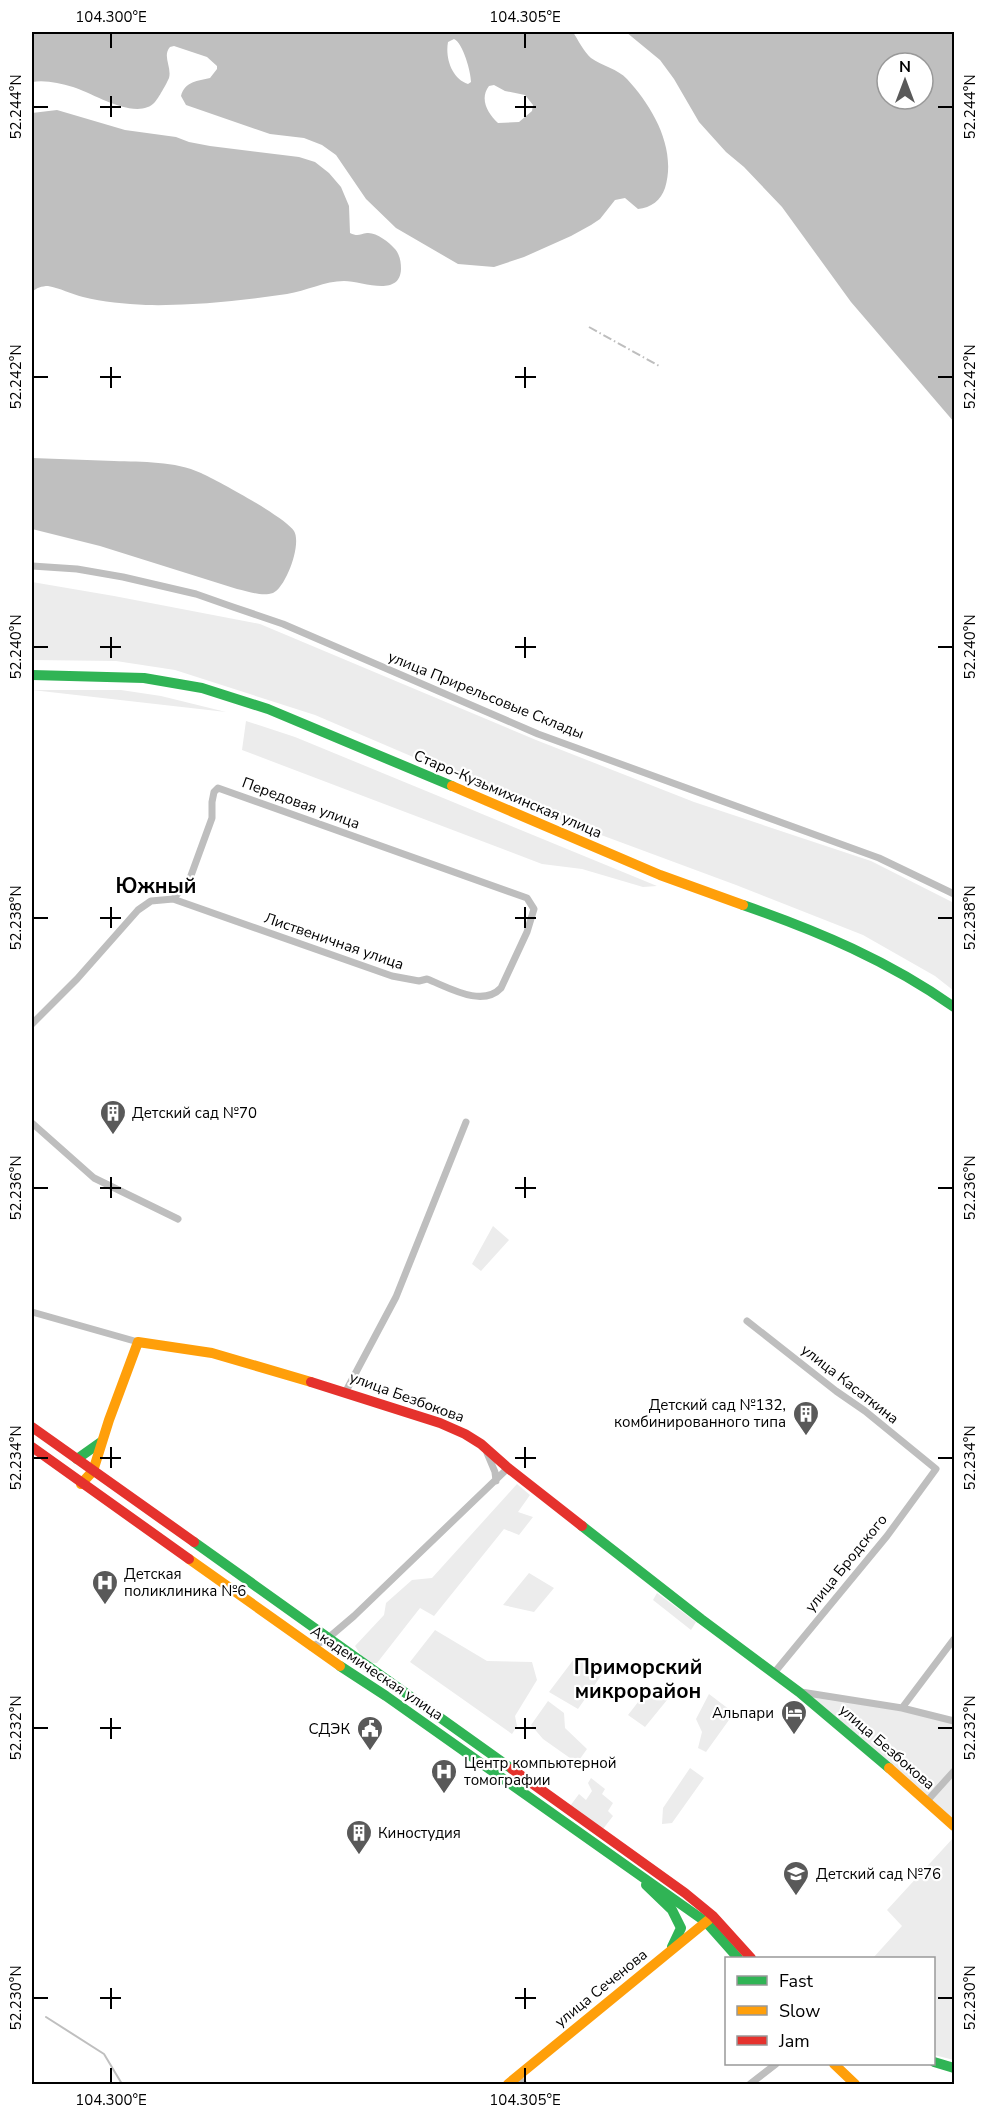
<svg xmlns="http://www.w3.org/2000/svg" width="986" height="2116" font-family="'Nunito Sans',sans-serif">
	<rect width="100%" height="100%" fill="#fff"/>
	<path fill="#ececec" d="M32,582L114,596L260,624L536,740L694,802L871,861L954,903V991L935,976L863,935L736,885L558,819L315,715L175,670L116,661L32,660Z
		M32,690H121L161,696L226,712Z
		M246,721L295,737L657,886L643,887L582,869L542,864L242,750Z
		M493,1226L509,1240L481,1271L472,1264Z
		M517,1484L530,1495L518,1512L533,1517L519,1535L504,1529L434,1616L420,1608L377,1663H366L355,1646L384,1615L386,1603L412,1580L432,1578Z
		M529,1573L554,1588L534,1612L503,1605Z
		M657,1593L696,1622L691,1630L653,1600Z
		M435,1630L487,1661L532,1662L537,1680L515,1716L517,1726L512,1734L410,1662Z
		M577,1655L605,1670L578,1709L549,1692Z
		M649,1688L667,1700L645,1727L628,1715Z
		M799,1692L954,1721V1826Z
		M709,1694L734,1713L706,1752L698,1748L702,1732L696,1719Z
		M548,1701L564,1713L565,1728L587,1749L577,1763L543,1739L531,1725Z
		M690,1768L704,1778L672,1823L662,1824L663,1808Z
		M591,1778L605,1789L602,1794L613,1803L608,1811L613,1816L603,1829L570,1806L579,1794L586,1800L592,1791L588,1783Z
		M954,1837V2060L934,2055V1958H873L902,1926L887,1910Z"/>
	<path fill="#bfbfbf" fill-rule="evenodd" d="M32,32H573C578,40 584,52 591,58C602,66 618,69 627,79C653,107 677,149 665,188C661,200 651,208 638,209L625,198L615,200L600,219L591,225L571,236L524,257L494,267L458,264L396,228L366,199L336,155L322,145L304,138L270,134L186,105L181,96C185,81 198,81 210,78L217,69V66L207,57L174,46L170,47C162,56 172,67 169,78C167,83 158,99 155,102C137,122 93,93 73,87C59,83 46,80 32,82ZM454,39C463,43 471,72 471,82L468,84C452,79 445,58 448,42ZM494,85L505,91L525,95L533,105L532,111L519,122L498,123C488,114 479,99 489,86Z
		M626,32H954V422L851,302L782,207L744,167L726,152L699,122L674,79L660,60ZM887,63H923V99H887Z
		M57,110L125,130L176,137L189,142L210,146L299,157L315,162L329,173L341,187L349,206L350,233C358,237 360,234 367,233C376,232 389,242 394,248C400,254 401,262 401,269C400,298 362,281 344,281C325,281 306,291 287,294C240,301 193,306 146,305C125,304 103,302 83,297C71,294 60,288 48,286C42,286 36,288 32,292V113Z
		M32,458C59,459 87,460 114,461C142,462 175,461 201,473C218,481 285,517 294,531C302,544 286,587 273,593C262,597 248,591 237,589L100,546L32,529Z"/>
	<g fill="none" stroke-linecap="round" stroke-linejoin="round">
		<path stroke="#bfbfbf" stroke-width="2" d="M46,2017L104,2054L122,2084"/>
		<path stroke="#bebebe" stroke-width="7" d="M32,566L77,569L123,577L196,594L233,607L283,624L538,734L879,858L954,894
			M32,1024L77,979L138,910L151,901L173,899L189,881L212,818V802L214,792L218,788L527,898L534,909L527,932L501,988C482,1008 448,987 427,979L419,981L392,976L173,899
			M32,1123L94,1178L178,1219
			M32,1312L138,1342
			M747,1321L836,1391L865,1411L936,1469L887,1536L774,1673
			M346,1391L396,1297L466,1122
			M487,1453L495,1472L496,1481
			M311,1647L327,1639L354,1616L508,1468
			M801,1692L902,1708L954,1721
			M902,1708L954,1639
			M927,1801L954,1771
			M517,2076L524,2084
			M750,2084L776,2064"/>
		<path stroke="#30b455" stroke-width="10" d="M32,675L144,678L202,688L268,709L452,786
			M743,905C818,931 889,961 954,1007
			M77,1459L101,1442
			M582,1526L701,1619L799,1692L889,1768
			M194,1542L512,1769
			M340,1666L386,1696L706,1922L738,1958
			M646,1885L672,1910L681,1928L672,1947
			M934,2062L954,2068"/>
		<path stroke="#ff9f0a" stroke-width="10" d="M452,786L660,875L743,905
			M81,1484L93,1471L109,1420L138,1342L212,1353L311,1382
			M189,1559L340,1666
			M889,1768L954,1826
			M834,2064L855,2084
			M508,2084L712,1917"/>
		<path stroke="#e5322d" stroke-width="10" d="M311,1382L440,1423L465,1434L481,1444L508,1468L582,1526
			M32,1427L194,1542
			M32,1447L189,1559
			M512,1769L685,1893L713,1916L751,1958"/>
		<path stroke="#bebebe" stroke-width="2" stroke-dasharray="9 3 1.5 3" stroke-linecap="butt" d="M589,327L661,367"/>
	</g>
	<path fill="none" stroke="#000" stroke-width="2" d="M111,33V48M525,33V48M111,96V117M525,96V117M33,107H48M100,107H121M515,107H536M938,107H953M111,367V388M525,367V388M33,377H48M100,377H121M515,377H536M938,377H953M111,637V658M525,637V658M33,647H48M100,647H121M515,647H536M938,647H953M111,907V928M525,907V928M33,918H48M100,918H121M515,918H536M938,918H953M111,1177V1198M525,1177V1198M33,1188H48M100,1188H121M515,1188H536M938,1188H953M111,1447V1468M525,1447V1468M33,1458H48M100,1458H121M515,1458H536M938,1458H953M111,1718V1739M525,1718V1739M33,1728H48M100,1728H121M515,1728H536M938,1728H953M111,1988V2009M525,1988V2009M33,1998H48M100,1998H121M515,1998H536M938,1998H953M111,2068V2083M525,2068V2083"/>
	<defs>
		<symbol id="building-pin" viewBox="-11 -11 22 30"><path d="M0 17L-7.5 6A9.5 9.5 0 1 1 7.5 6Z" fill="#595959" stroke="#fff"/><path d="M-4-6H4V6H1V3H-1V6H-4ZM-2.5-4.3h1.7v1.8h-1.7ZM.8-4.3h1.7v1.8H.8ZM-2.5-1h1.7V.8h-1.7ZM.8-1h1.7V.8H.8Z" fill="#fff"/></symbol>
		<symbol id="hospital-pin" viewBox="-11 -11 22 30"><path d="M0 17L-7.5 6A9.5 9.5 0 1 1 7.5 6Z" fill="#595959" stroke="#fff"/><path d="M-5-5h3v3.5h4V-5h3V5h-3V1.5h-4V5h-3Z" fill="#fff"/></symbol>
		<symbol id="hotel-pin" viewBox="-11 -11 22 30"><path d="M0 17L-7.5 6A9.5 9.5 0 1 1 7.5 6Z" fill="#595959" stroke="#fff"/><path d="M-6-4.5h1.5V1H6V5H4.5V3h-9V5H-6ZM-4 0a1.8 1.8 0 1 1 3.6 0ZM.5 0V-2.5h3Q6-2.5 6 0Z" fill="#fff"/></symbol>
		<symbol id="civic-pin" viewBox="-11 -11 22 30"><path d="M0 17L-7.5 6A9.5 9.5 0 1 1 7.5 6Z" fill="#595959" stroke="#fff"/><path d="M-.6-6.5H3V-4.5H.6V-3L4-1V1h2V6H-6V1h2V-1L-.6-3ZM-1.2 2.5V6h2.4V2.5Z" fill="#fff"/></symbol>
		<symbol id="school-pin" viewBox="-11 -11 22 30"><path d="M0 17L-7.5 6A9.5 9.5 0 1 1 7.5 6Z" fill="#595959" stroke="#fff"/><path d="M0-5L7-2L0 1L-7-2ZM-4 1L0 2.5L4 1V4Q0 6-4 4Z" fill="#fff"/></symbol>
	</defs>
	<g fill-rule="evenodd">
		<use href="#building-pin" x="98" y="1098" width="30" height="40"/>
		<use href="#building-pin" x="791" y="1399" width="30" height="40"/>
		<use href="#hospital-pin" x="90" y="1568" width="30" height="40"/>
		<use href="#hotel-pin" x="779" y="1698" width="30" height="40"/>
		<use href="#civic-pin" x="355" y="1714" width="30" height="40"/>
		<use href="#hospital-pin" x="429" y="1757" width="30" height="40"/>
		<use href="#building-pin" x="344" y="1818" width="30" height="40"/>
		<use href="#school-pin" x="781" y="1859" width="30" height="40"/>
	</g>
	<g text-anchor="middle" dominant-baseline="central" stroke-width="4.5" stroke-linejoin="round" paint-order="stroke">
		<g font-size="15" fill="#000" stroke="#fff">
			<text transform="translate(486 695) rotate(22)">улица Прирельсовые Склады</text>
			<text transform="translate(508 794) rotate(23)">Старо-Кузьмихинская улица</text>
			<text transform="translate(301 803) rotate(20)">Передовая улица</text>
			<text transform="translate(334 941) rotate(19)">Лиственичная улица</text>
			<text transform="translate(850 1384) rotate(38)">улица Касаткина</text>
			<text transform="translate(407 1397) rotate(20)">улица Безбокова</text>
			<text transform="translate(846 1563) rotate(-51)">улица Бродского</text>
			<text transform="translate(377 1673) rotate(34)">Академическая улица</text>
			<text transform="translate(887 1747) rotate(41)">улица Безбокова</text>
			<text transform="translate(601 1988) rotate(-39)">улица Сеченова</text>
		</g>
		<g font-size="15" fill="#000" stroke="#fff" text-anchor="start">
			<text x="132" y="1113">Детский сад №70</text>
			<text x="786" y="1405" text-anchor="end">Детский сад №132,<tspan x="786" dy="17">комбинированного типа</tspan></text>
			<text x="124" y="1574">Детская<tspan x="124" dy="17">поликлиника №6</tspan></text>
			<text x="774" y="1713" text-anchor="end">Альпари</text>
			<text x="350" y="1729" text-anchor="end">СДЭК</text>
			<text x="464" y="1763">Центр компьютерной<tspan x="464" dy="17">томографии</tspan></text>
			<text x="378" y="1833">Киностудия</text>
			<text x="816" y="1874">Детский сад №76</text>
		</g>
		<g font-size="21" font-weight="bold" fill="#000" stroke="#fff">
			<text x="156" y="886">Южный</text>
			<text x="638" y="1667">Приморский<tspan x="638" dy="24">микрорайон</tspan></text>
		</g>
	</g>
	<rect width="986" height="2116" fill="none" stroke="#ffffff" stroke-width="66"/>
	<rect x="725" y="1957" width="210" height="108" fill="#ffffff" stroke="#999999" stroke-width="1.5"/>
	<rect x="737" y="1976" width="30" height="9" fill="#30b455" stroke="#999999" stroke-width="1.5"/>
	<text x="779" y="1987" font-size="18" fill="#000000">Fast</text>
	<rect x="737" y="2006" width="30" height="9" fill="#ff9f0a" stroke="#999999" stroke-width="1.5"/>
	<text x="779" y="2017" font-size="18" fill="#000000">Slow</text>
	<rect x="737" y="2036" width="30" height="9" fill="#e5322d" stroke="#999999" stroke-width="1.5"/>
	<text x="779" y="2047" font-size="18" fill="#000000">Jam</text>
	<g transform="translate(905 81)"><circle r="28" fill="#ffffff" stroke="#999999" stroke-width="1.5"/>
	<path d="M0-4.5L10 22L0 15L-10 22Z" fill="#595959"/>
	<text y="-9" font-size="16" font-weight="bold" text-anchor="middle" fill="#000000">N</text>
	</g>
	<rect x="33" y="33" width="920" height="2050" fill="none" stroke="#000" stroke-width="2"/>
	<g font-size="15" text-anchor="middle" fill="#000">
		<text x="111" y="22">104.300°E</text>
		<text x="525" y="22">104.305°E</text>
		<text transform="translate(16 107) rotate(-90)" y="5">52.244°N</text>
		<text transform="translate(970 107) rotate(-90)" y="5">52.244°N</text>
		<text transform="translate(16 377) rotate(-90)" y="5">52.242°N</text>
		<text transform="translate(970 377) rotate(-90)" y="5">52.242°N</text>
		<text transform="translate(16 647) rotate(-90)" y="5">52.240°N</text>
		<text transform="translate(970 647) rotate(-90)" y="5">52.240°N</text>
		<text transform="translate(16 918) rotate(-90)" y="5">52.238°N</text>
		<text transform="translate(970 918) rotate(-90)" y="5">52.238°N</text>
		<text transform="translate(16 1188) rotate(-90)" y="5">52.236°N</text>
		<text transform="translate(970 1188) rotate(-90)" y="5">52.236°N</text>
		<text transform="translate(16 1458) rotate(-90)" y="5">52.234°N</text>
		<text transform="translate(970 1458) rotate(-90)" y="5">52.234°N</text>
		<text transform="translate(16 1728) rotate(-90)" y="5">52.232°N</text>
		<text transform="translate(970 1728) rotate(-90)" y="5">52.232°N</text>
		<text transform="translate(16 1998) rotate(-90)" y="5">52.230°N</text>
		<text transform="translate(970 1998) rotate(-90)" y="5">52.230°N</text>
		<text x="111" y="2105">104.300°E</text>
		<text x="525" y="2105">104.305°E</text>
	</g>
</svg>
